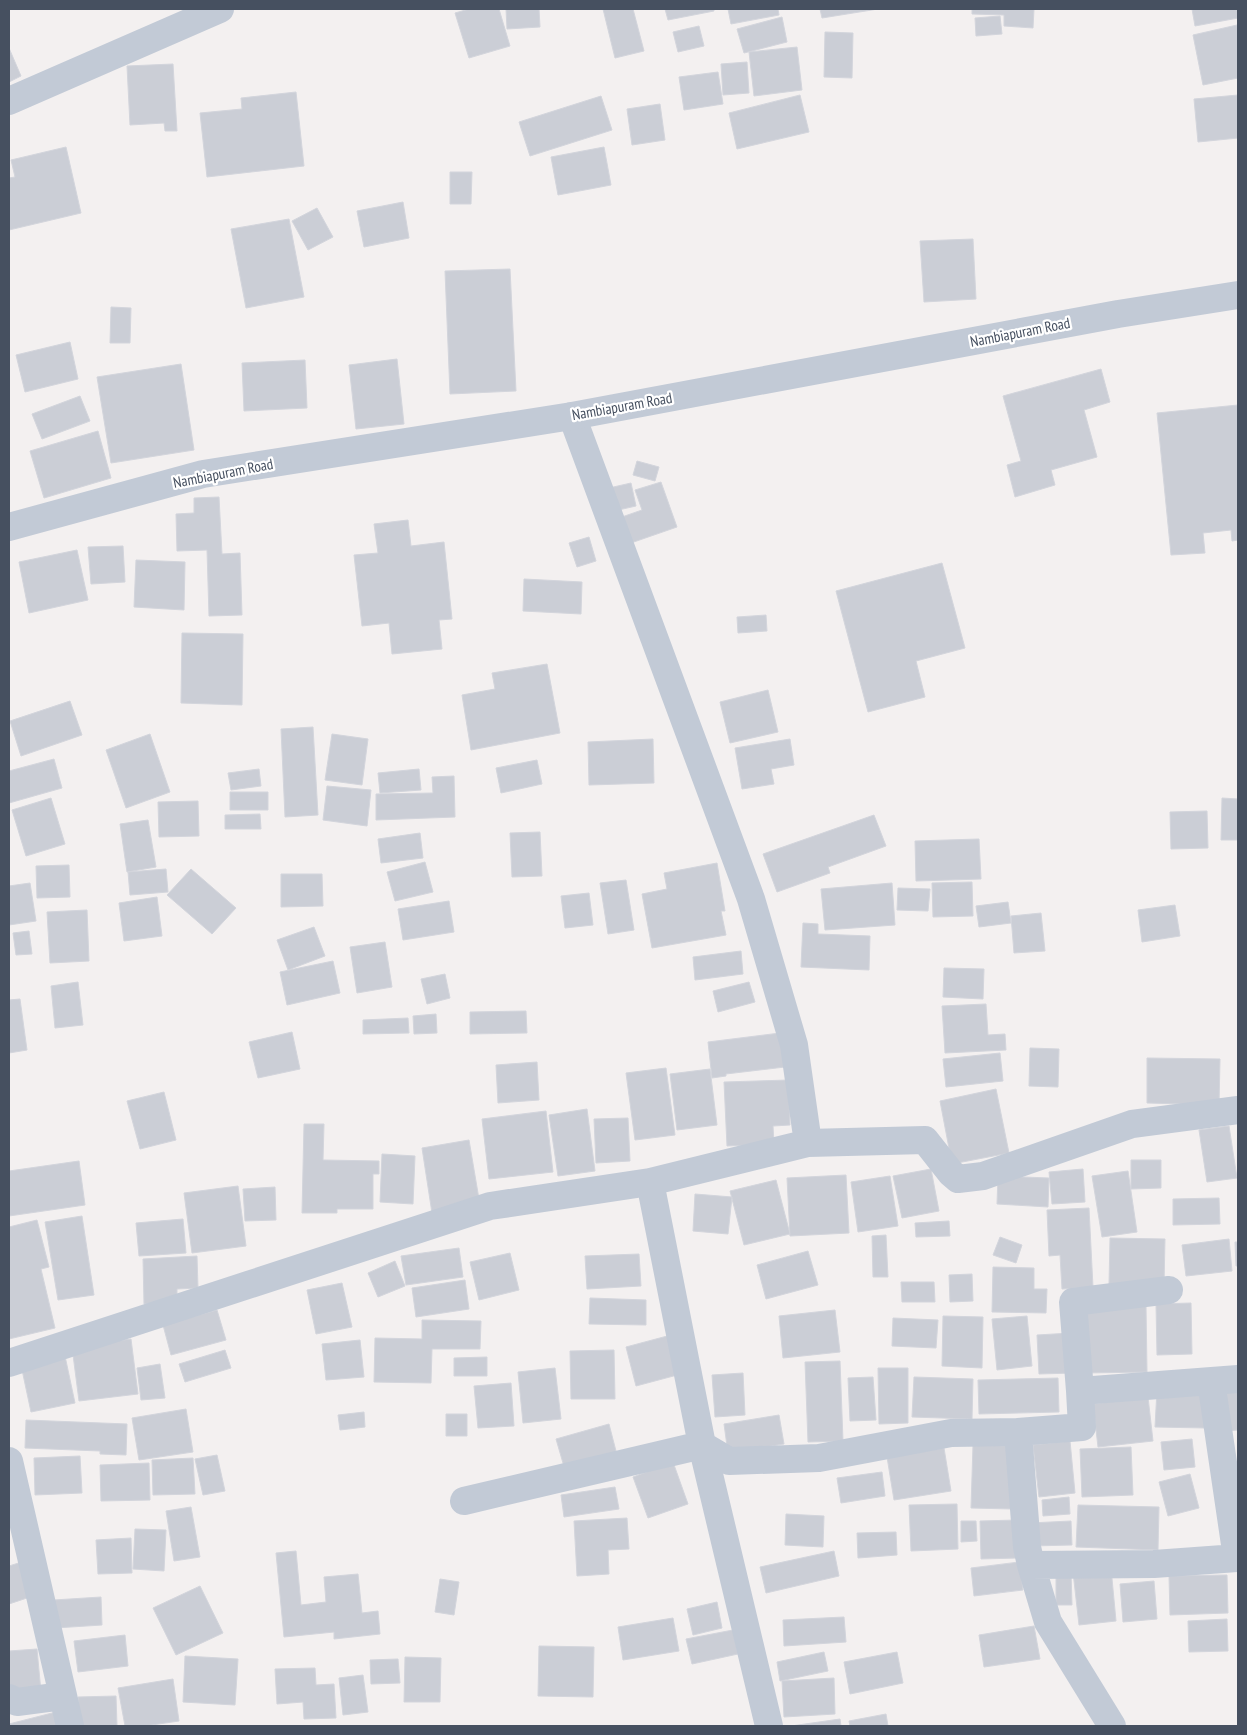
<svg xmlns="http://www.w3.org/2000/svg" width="1247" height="1735" font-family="'PT Sans Narrow',sans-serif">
	<rect width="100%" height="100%" fill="#f3f0f0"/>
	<path fill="#cbced6" stroke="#d3d5dc" d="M469,9H499L510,46L469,58L455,13Z
		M506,9H539L540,27L507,29Z
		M603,9H633L644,51L615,58Z
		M665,9H714V11L668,20Z
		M728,9H778L779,15L731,24Z
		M820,9H878L822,18Z
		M972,9H1034L1033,28L1004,26V15L972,14Z
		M1192,9H1238V18L1195,26Z
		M1000,16L1002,34L976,36L975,18Z
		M782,17L787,42L744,53L737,29Z
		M1237,25L1238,33V78L1203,85L1193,35Z
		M699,26L704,46L678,52L673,32Z
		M825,32L853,33L852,78L824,77Z
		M797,47L802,90L754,96L749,52Z
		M9,48L21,76L9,82Z
		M747,62L749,93L723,95L721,64Z
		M173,64L177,131H165L164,123L130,125L127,66Z
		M718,72L723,104L684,110L679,77Z
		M296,92L304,166L207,177L200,113L242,109L241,98Z
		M800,95L809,132L737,149L729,113Z
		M1238,95V138L1198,142L1194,99Z
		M601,96L612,130L530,156L519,122Z
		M660,104L665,140L632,145L627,109Z
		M66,147L81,213L9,230V178L15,177L11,160Z
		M604,147L611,185L558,195L551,157Z
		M450,172H472L471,204H450Z
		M403,202L409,238L364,247L357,211Z
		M317,208L333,237L308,250L292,221Z
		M289,219L304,297L246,308L231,229Z
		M973,239L976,299L924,302L920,241Z
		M510,269L516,391L450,394L445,271Z
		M111,307L131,308L130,343H110Z
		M70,342L78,379L25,392L16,355Z
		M397,359L404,424L356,429L349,365Z
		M305,360L307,408L244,411L242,363Z
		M181,364L194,450L111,463L97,377Z
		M1101,369L1110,402L1084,410L1097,457L1051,470L1055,485L1015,497L1007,465L1021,461L1003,396Z
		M80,396L90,421L42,439L32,414Z
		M1238,405V540L1232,541L1231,530L1203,533L1205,553L1171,555L1157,413Z
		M98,431L111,478L44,498L30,451Z
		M637,461L659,467L655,481L633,475Z
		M661,482L677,527L628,544L619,518L642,510L635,490Z
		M631,483L636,506L614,511L609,488Z
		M219,497L222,554L240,553L242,615L209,616L207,550L177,551L176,514L194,513V498Z
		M408,520L411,546L444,542L452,619L439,620L442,649L392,654L389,623L362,626L354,555L378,553L374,524Z
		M589,537L596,561L577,567L569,543Z
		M123,546L125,582L91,584L88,547Z
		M77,550L88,600L29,613L19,562Z
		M136,560L185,562L184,610L134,607Z
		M942,563L965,648L916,661L925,697L868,712L836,591Z
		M524,579L582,582L581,614L523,611Z
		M766,615L767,631L738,633L737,617Z
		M182,633L243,634L242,705L181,703Z
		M547,664L560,733L471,750L462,695L495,689L492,673Z
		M768,690L778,732L730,743L720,702Z
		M70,701L82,735L21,756L10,721Z
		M313,727L318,815L285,817L281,729Z
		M150,734L170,792L126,808L106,750Z
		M332,734L368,739L362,785L325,780Z
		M653,739L654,783L589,785L588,742Z
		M790,739L794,765L771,769L774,784L742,789L735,748Z
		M54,759L62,788L9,803V771Z
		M537,760L542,784L501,793L496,768Z
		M259,769L261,786L231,790L228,773Z
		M419,769L421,790L380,793L378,773Z
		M454,776L455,817L376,820V794L433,793L432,777Z
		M327,786L371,790L367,826L323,820Z
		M230,792H268V810H230Z
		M51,798L65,844L26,856L12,810Z
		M1222,798L1238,799V840H1221Z
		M198,801L199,836L159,837L158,802Z
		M1207,811L1208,848L1171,849L1170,812Z
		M260,814L261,829H225V815Z
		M874,815L886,846L828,867L830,873L777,892L763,854Z
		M148,820L156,867L127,872L120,824Z
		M540,832L542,876L512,877L510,833Z
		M420,833L423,858L381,863L378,839Z
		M979,839L981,879L916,881L915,841Z
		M425,862L433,892L395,901L387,872Z
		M717,863L725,911H721L726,935L652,948L642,894L667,889L664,873Z
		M69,865L70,897L37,898L36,866Z
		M166,869L168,892L130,895L128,872Z
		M191,869L236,908L212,934L167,895Z
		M281,874H322L323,906L281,907Z
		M626,880L634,930L608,934L600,883Z
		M972,882L973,916L933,917L932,883Z
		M30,883L36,921L9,925V886Z
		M892,883L895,925L825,930L821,889Z
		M898,888L930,889L928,911L897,910Z
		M589,893L593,925L565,928L561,896Z
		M157,897L162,936L124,941L119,903Z
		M449,901L454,932L403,940L398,909Z
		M1008,902L1011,923L979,927L976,906Z
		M1175,905L1180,936L1142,942L1138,910Z
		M87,910L89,961L50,963L47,912Z
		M1041,913L1045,951L1014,953L1011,916Z
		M803,923L818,924V934L870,936L869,970L801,967Z
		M314,927L325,956L288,970L277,940Z
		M29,931L32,954L16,955L13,933Z
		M385,942L392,987L357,993L350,947Z
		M741,951L743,974L695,980L693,957Z
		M333,961L340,993L287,1005L280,972Z
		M944,968L984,969L983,999L943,997Z
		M445,974L450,998L427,1004L421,979Z
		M78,982L83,1025L55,1028L51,986Z
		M749,982L755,1002L718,1012L713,991Z
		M20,999L27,1050L9,1053V1000Z
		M986,1004L988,1035L1005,1034L1006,1050L945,1053L942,1006Z
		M526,1011L527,1033L470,1034V1012Z
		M436,1014L437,1033L414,1034L413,1016Z
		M408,1018L409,1033L363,1034V1020Z
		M292,1032L300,1069L258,1078L249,1042Z
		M780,1033L785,1067L726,1074V1076L712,1078L708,1042Z
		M1030,1048L1059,1049L1058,1087L1029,1086Z
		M1000,1053L1003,1081L946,1087L943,1059Z
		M1147,1058L1220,1059L1219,1105L1147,1103Z
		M537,1062L539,1100L498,1103L496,1065Z
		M666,1068L675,1135L635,1140L626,1073Z
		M710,1069L717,1125L677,1130L670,1074Z
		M788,1080L790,1125L773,1126L774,1144L727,1146L724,1082Z
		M996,1089L1009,1153L952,1164L940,1101Z
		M164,1092L176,1140L140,1149L127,1101Z
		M587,1109L595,1171L558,1176L549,1115Z
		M546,1111L553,1172L489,1179L482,1119Z
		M628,1118L630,1161L596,1163L594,1119Z
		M304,1124H324L323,1160L379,1161V1174H373V1209H337V1213H302Z
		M1229,1126L1237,1178L1207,1182L1199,1130Z
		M469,1140L480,1205L432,1213L422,1148Z
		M382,1154L415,1156L413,1204L380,1202Z
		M1131,1160H1161V1188L1131,1189Z
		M79,1161L85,1205L9,1216V1171Z
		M931,1169L939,1211L902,1218L893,1176Z
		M1083,1169L1085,1202L1052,1204L1049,1172Z
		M1128,1171L1137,1232L1102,1237L1092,1176Z
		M846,1175L849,1233L790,1236L787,1178Z
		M890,1176L898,1226L858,1232L851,1182Z
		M998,1176L1049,1178L1048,1207L997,1204Z
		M776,1180L790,1234L744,1245L730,1191Z
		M238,1186L246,1246L192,1253L184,1193Z
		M275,1187L276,1220L245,1221L243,1189Z
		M695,1194L732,1197L728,1234L693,1231Z
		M1219,1198L1220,1224L1173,1225V1199Z
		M1089,1208L1093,1287L1062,1289L1060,1255L1049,1256L1047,1210Z
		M82,1216L94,1295L58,1300L45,1222Z
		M183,1219L186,1253L139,1256L136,1223Z
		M37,1220L49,1267L41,1269L55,1328L9,1339V1227Z
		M949,1221L950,1236L916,1237L915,1223Z
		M886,1235L888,1277H873L872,1236Z
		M1000,1237L1022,1245L1016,1263L993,1255Z
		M1110,1238L1165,1239L1164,1286L1109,1284Z
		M1229,1239L1232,1271L1186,1276L1182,1245Z
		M1235,1242H1238V1266H1236Z
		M459,1248L463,1277L406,1285L401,1256Z
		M808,1251L818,1285L766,1299L757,1265Z
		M510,1253L519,1290L479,1300L470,1262Z
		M639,1254L641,1286L587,1289L585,1256Z
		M197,1256L198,1288L177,1289V1303L144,1304L143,1259Z
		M395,1261L405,1286L378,1297L368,1273Z
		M993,1267L1034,1268V1289H1047L1046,1313L992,1312Z
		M972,1274L973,1301L950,1302L949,1275Z
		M465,1280L469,1309L416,1317L412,1288Z
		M901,1282H934L935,1302H902Z
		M342,1283L352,1327L316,1334L307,1290Z
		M590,1298L646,1300V1325L589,1324Z
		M1191,1303L1192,1354L1157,1355L1156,1304Z
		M1146,1306L1147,1372L1084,1373L1083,1308Z
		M217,1310L226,1340L171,1355L163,1325Z
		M835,1310L840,1352L783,1358L779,1316Z
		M943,1316L983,1317L982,1368L942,1366Z
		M1027,1316L1032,1366L997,1370L992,1319Z
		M893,1318L938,1320L936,1348L892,1346Z
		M422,1320L481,1321L480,1349H432L431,1383L374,1382L375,1338L422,1339Z
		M1071,1333L1073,1373L1039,1374L1037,1335Z
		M671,1335L681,1374L636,1386L626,1347Z
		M131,1339L138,1394L79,1401L72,1347Z
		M360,1340L364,1377L326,1380L322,1344Z
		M225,1350L231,1368L185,1382L179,1364Z
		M614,1350L615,1399H571L570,1351Z
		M65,1356L75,1403L31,1412L21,1365Z
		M487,1357V1376H454V1358Z
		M840,1361L843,1441L808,1442L805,1362Z
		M160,1364L165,1398L141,1400L137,1368Z
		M555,1368L561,1419L523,1423L518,1372Z
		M878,1368H908V1423L879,1424Z
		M743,1373L745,1415L715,1417L712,1375Z
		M873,1377L876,1420L850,1421L848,1378Z
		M914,1377L973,1379L972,1419L912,1417Z
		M1058,1378L1059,1412L979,1414L978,1380Z
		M511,1383L514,1426L478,1428L474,1386Z
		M1238,1385V1430L1224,1431L1222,1386Z
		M1157,1390L1207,1392L1206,1428L1155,1427Z
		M1148,1397L1153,1441L1098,1447L1093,1404Z
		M186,1409L193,1452L139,1460L132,1418Z
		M364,1412L365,1427L340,1430L338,1415Z
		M446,1414H467V1436H446Z
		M779,1415L784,1444L728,1453L724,1424Z
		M26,1420L127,1424L126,1455L100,1454V1451L25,1448Z
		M609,1424L617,1455L565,1470L556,1439Z
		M1192,1439L1195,1467L1164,1470L1161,1442Z
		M1070,1441L1075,1493L1039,1497L1033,1445Z
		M973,1445L1013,1446L1012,1509L971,1508Z
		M1131,1447L1133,1495L1082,1497L1080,1449Z
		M944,1448L951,1491L894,1500L887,1457Z
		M217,1455L225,1491L203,1495L195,1459Z
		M80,1456L82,1493L35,1495L34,1458Z
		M193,1458L195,1494L153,1495L152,1460Z
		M673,1462L688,1504L648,1518L633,1477Z
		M149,1463L150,1500L101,1501L100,1465Z
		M882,1472L885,1496L841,1503L837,1478Z
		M1190,1474L1199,1508L1168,1516L1159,1482Z
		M615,1487L619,1509L564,1517L561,1495Z
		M1069,1497L1070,1514L1043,1516L1042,1500Z
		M957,1504L958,1549L911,1551L909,1505Z
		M1078,1505L1159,1507L1158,1550L1076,1547Z
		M191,1507L200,1557L174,1561L166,1511Z
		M786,1514L824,1516L823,1547L785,1545Z
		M627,1518L629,1549L608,1550L609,1574L577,1576L574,1521Z
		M1017,1520L1018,1558L981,1559L980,1521Z
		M961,1521H976L977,1541L961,1542Z
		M1071,1521L1072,1545L1031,1546L1030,1523Z
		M135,1529L166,1530L164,1571L133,1569Z
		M896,1532L897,1555L858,1558L857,1533Z
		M131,1538L132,1573L98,1574L96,1540Z
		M296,1551L301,1605L326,1602L324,1577L358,1574L362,1613L378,1611L380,1634L334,1639V1632L284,1637L276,1553Z
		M834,1551L839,1576L766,1593L760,1567Z
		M25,1561L36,1595L9,1604V1566Z
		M1019,1562L1023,1590L974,1596L971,1568Z
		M1111,1568L1116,1621L1079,1625L1073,1572Z
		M1056,1572H1071L1072,1605H1056Z
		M1227,1575L1228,1613L1170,1615L1169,1576Z
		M440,1579L459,1582L454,1615L435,1612Z
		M1154,1581L1157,1619L1123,1622L1120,1584Z
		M200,1586L223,1633L176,1655L153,1608Z
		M101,1597L102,1625L55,1628L54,1600Z
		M717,1602L722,1628L693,1635L687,1609Z
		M844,1617L846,1642L784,1646L783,1620Z
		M673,1618L679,1651L623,1660L618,1627Z
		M1227,1619L1228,1651L1189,1652L1188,1621Z
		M1034,1626L1040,1659L984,1667L979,1635Z
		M733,1630L738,1654L692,1664L686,1639Z
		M125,1635L128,1666L78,1672L74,1641Z
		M539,1646L594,1647L593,1697L538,1696Z
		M37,1649L41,1692L9,1695V1651Z
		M824,1652L828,1671L780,1681L777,1662Z
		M897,1652L903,1683L850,1694L844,1662Z
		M185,1656L238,1659L235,1705L183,1702Z
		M405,1657L441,1658L440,1702H404Z
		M398,1659L400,1683L371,1684L370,1660Z
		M315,1668L316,1685L334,1684L336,1718L304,1719L303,1702L277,1704L275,1669Z
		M363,1675L368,1712L343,1715L339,1678Z
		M834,1678L835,1714L784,1717L782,1681Z
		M173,1679L179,1721L145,1726H125L118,1688Z
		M116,1696L117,1726H79L78,1697Z
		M56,1712L59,1726H9V1724Z
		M886,1714L888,1726H850L849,1721Z
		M840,1719L841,1726H791Z"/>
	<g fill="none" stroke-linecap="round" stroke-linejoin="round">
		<path stroke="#c2cad6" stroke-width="28" d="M9,101L220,9
			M572,416L751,899L794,1045L808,1143
			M650,1182L808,1143L925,1140L951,1173L958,1179L983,1176L1132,1124L1238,1110
			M9,1363L490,1206L650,1182L702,1445L769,1726
			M1080,1391L1073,1302L1169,1290
			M1018,1432L1027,1547L1031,1565L1048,1622L1112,1726
			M9,1461L70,1726
			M464,1501L702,1445L729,1461L819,1458L951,1433L1018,1432L1082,1427L1080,1391L1238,1379
			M1031,1565L1154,1564L1237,1558L1211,1381
			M9,1698L17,1702L63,1696"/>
		<path stroke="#c2cad6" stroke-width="28" d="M9,527L203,474L572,416L1118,314L1238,295"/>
	</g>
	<g text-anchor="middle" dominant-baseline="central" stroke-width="4.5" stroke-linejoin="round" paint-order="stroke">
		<g font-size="15" fill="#465060" stroke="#fff">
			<text transform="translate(1020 332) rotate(-11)">Nambiapuram Road</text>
			<text transform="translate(622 406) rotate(-10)">Nambiapuram Road</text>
			<text transform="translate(223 473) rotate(-11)">Nambiapuram Road</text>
		</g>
	</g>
	<rect width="1247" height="1735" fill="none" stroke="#465060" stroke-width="20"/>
</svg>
